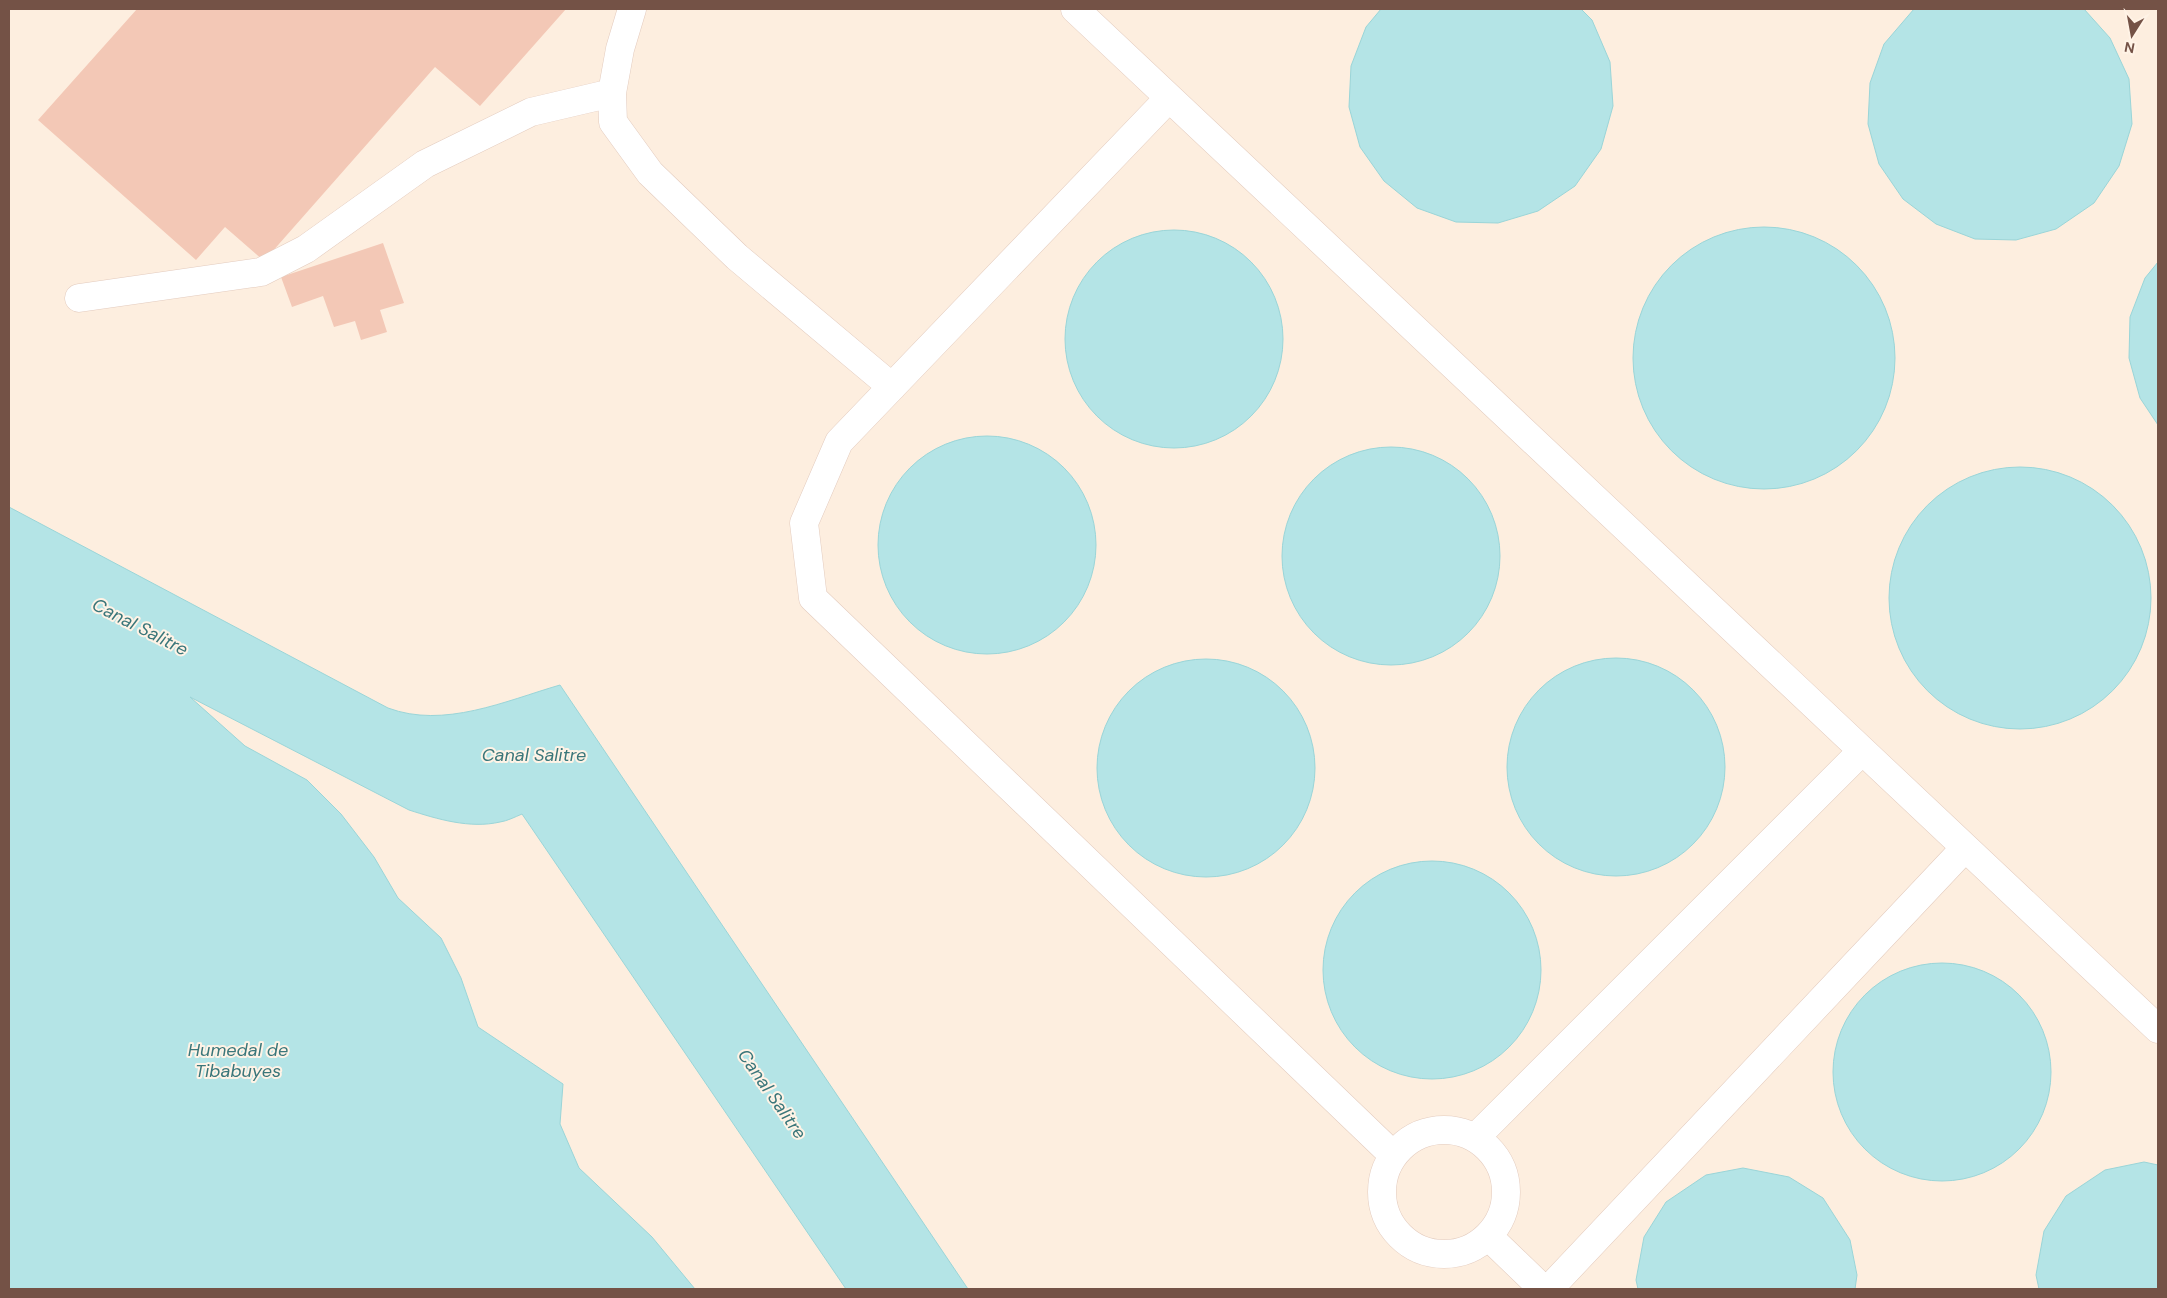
<svg xmlns="http://www.w3.org/2000/svg" width="2167" height="1298" font-family="'DM Sans',sans-serif">
	<rect width="100%" height="100%" fill="#fdeedf"/>
	<path fill="#b4e4e6" stroke="#9ad5d8" d="M1381,9H1581L1592,20L1610,62L1613,106L1601,149L1575,186L1538,211L1498,223L1456,222L1417,208L1384,181L1360,147L1349,107L1351,66L1366,27Z
		M1914,9H2084L2110,38L2129,79L2132,124L2119,166L2094,203L2056,229L2016,240L1975,239L1936,224L1903,199L1879,164L1868,124L1870,83L1884,44Z
		M1633 358a131 131 0 1 1 262 0a131 131 0 1 1-262 0Z
		M1065 339a109 109 0 1 1 218 0a109 109 0 1 1-218 0Z
		M2158,262V425L2140,398L2129,358L2130,317L2145,278Z
		M878 545a109 109 0 1 1 218 0a109 109 0 1 1-218 0Z
		M1282 556a109 109 0 1 1 218 0a109 109 0 1 1-218 0Z
		M1889 598a131 131 0 1 1 262 0a131 131 0 1 1-262 0Z
		M9,507L388,708C444,729 505,701 560,685L968,1289H846L522,814C515,817 507,821 500,822C470,829 437,819 409,810L190,697L245,746L307,780L341,814L374,857L398,898L441,938L461,978L478,1027L563,1084L560,1124L579,1168L652,1237L695,1289H9Z
		M1507 767a109 109 0 1 1 218 0a109 109 0 1 1-218 0Z
		M1097 768a109 109 0 1 1 218 0a109 109 0 1 1-218 0Z
		M1323 970a109 109 0 1 1 218 0a109 109 0 1 1-218 0Z
		M1833 1072a109 109 0 1 1 218 0a109 109 0 1 1-218 0Z
		M2144,1162L2158,1165V1289H2039L2036,1275L2044,1231L2066,1196L2105,1170Z
		M1743,1168L1789,1177L1823,1198L1850,1240L1857,1275L1855,1289H1638L1636,1280L1644,1237L1666,1202L1706,1175Z"/>
	<path fill="#f3c8b6" d="M137,9H566L480,106L435,67L264,261L225,227L196,260L38,120Z
		M383,243L404,303L380,310L387,332L361,340L355,321L334,327L323,296L292,307L281,277Z"/>
	<g fill="none" stroke-linecap="round" stroke-linejoin="round">
		<defs>
			<path id="minor" d="M632,9L620,49L612,93L613,122L650,173L737,257L892,387
				M1075,9L2158,1029
				M1169,98L839,442L804,523L813,598L1393,1155
				M79,298L261,272L306,249L425,164L531,112L612,93
				M1382 1192a62 62 0 1 1 124 0a62 62 0 1 1-124 0Z
				M1476,1137L1862,751
				M1489,1237L1543,1289
				M1549,1289L1965,848"/>
		</defs>
		<use href="#minor" stroke="#e3cbbe" stroke-width="29"/>
		<use href="#minor" stroke="#fff" stroke-width="28"/>
	</g>
	<g text-anchor="middle" dominant-baseline="central" stroke-width="4" stroke-linejoin="round" paint-order="stroke">
		<g font-size="18" font-style="italic" fill="#3a767a" stroke="#fff3e6">
			<text transform="translate(140 627) rotate(27)">Canal Salitre</text>
			<text x="534" y="755">Canal Salitre</text>
			<text x="238" y="1050">Humedal de<tspan x="238" dy="21">Tibabuyes</tspan></text>
			<text transform="translate(772 1094) rotate(55)">Canal Salitre</text>
		</g>
	</g>
	<rect width="2167" height="1298" fill="none" stroke="#745246" stroke-width="20"/>
	<g transform="translate(2132 35) rotate(191)" stroke="#fff3e6" stroke-width="4" paint-order="stroke">
	<path d="M0-4L9 19L0 12L-9 19Z" fill="#745246"/>
	<text y="-8" font-size="14" font-weight="bold" text-anchor="middle" fill="#745246">N</text>
	</g>
</svg>
